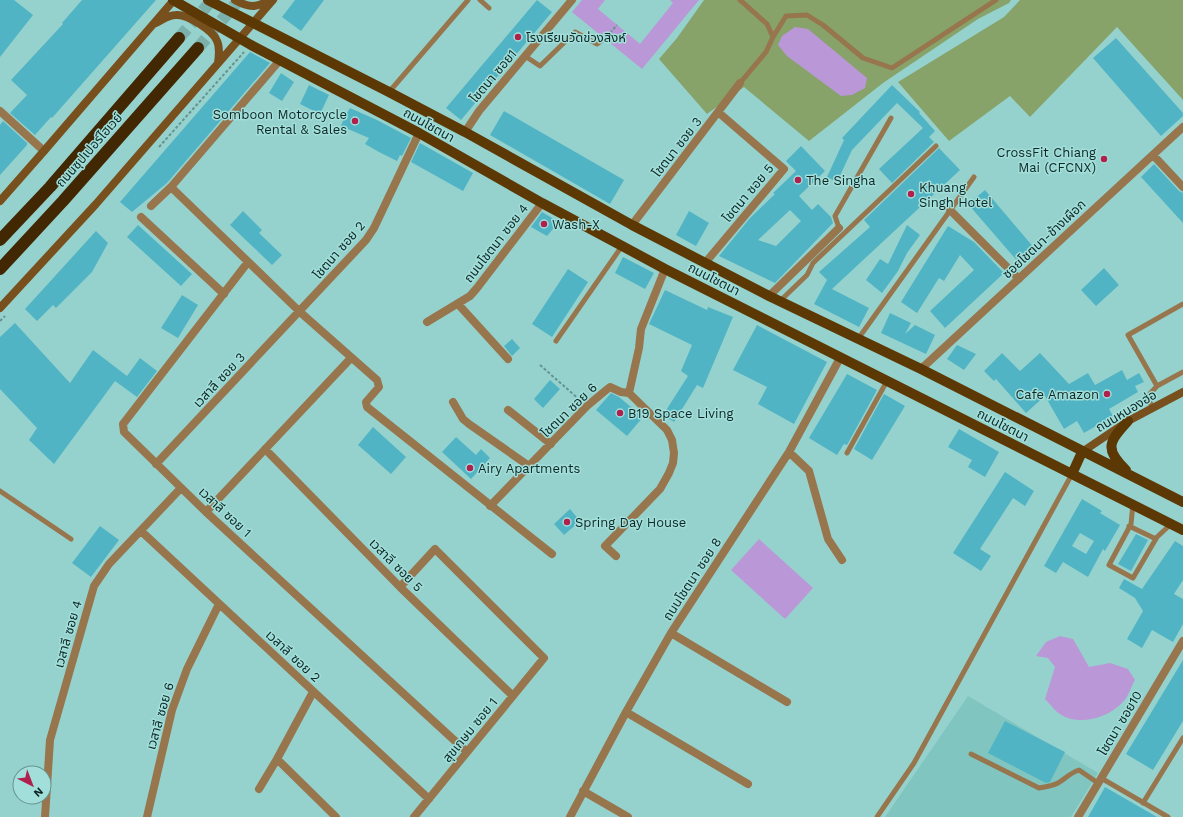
<svg xmlns="http://www.w3.org/2000/svg" width="1183" height="817" font-family="'Work Sans','Noto Sans Thai',sans-serif">
	<rect width="100%" height="100%" fill="#96d2cd"/>
	<path fill="#80c5c0" d="M968,696L1098,773L1071,817H885Z"/>
	<path fill="#87a36a" d="M704,0H1011L1009,3L978,19L883,83L809,141L744,87L707,114L659,59L677,38Z
		M1020,0H1183V100L1117,27L1030,117L1010,96L949,141L898,82L1004,17Z"/>
	<path fill="#ba97d6" d="M582,0H605L598,9L640,44L673,3L670,0H699L642,69L572,12Z
		M795,27L808,29L867,78L865,88L852,95L841,96L787,56L778,45L782,36Z
		M759,539L813,588L785,619L731,570Z
		M1060,636L1073,639L1089,667L1110,663L1128,669L1135,680C1131,687 1128,697 1123,702C1107,719 1075,728 1056,711C1052,707 1049,703 1045,699L1055,667L1048,658L1036,656L1046,642Z"/>
	<path fill="#50b4c5" fill-rule="evenodd" d="M0,0H14L33,15L0,57Z
		M82,0H156L52,118L51,117L35,135L10,113L27,95L11,80L63,24L62,23Z
		M295,0H324L301,31L282,17Z
		M537,0L552,12L461,120L446,108Z
		M1116,38L1183,113V116L1161,136L1093,58Z
		M250,52L270,63L167,183L132,212L120,202Z
		M281,73L294,82L282,101L269,93Z
		M309,85L329,95L320,114L300,104Z
		M892,85L920,112L919,113L935,131L929,137L934,142L892,183L879,169L923,128L897,103L852,150L837,182L827,177L844,140L842,138Z
		M350,108L377,120L411,138L402,156L400,155L397,161L379,152L365,144L369,138L341,126L345,116Z
		M504,111L624,180L610,204L490,135Z
		M3,121L27,143V145L0,175V125Z
		M420,143L473,173L463,191L411,162Z
		M801,146L825,171L799,196L812,210L818,204L831,217L833,223L775,283L719,256L750,218L775,194L773,193L796,171L786,161ZM790,210L801,221L776,246L758,240Z
		M939,148L960,170L832,289L869,308L859,327L814,304L827,280L819,272L870,227L864,220Z
		M1154,164L1179,191L1183,193V223L1141,177Z
		M985,190L1035,249L1019,263L968,204Z
		M243,211L262,230L259,233L282,255L272,265L230,225Z
		M689,211L709,223L696,246L676,235Z
		M542,212L559,222L547,236L531,227Z
		M138,225L192,274L181,286L127,237Z
		M907,225L920,235L907,253L898,271L882,293L866,280L880,259L888,264Z
		M948,226L974,242L1004,273L945,328L930,311L974,270L960,255L944,281L939,278L917,313L901,302Z
		M96,231L108,243L92,272L56,308L53,305L37,321L25,309Z
		M623,257L654,273L645,289L615,273Z
		M1104,268L1119,285L1096,306L1081,290Z
		M568,269L588,282L552,337L532,324Z
		M665,290L707,310L708,307L733,317L703,388L697,385L674,422L663,415L688,376L681,371L692,345L649,324Z
		M182,295L198,305L178,338L161,328Z
		M890,313L911,323L905,334L915,325L935,335L926,354L881,333Z
		M15,323L70,383L93,350L127,376L140,358L157,371L137,397L115,381L54,464L29,440L37,428L0,389V337Z
		M757,325L827,362L794,424L758,404L767,387L733,370Z
		M512,339L520,348L512,356L504,346Z
		M957,345L976,354L964,370L947,359Z
		M1002,353L1020,371L1040,353L1069,384L1088,373L1095,385L1122,370L1127,380L1139,373L1144,382L1135,386L1138,392L1109,409L1113,416L1084,433L1077,421L1064,429L1045,396L1026,413L996,379L994,381L984,371Z
		M847,374L877,390L847,445L844,444L837,455L809,438Z
		M550,380L560,389L543,408L534,399Z
		M611,393L619,397L643,417L627,436L596,410Z
		M884,394L905,406L872,460L854,449Z
		M373,427L406,457L391,474L358,445Z
		M959,429L999,452L985,477L968,467L972,460L948,447Z
		M456,437L476,455L481,449L490,458L471,479L442,452Z
		M1005,472L1034,491L1025,506L1013,498L980,549L991,556L981,571L953,553Z
		M1082,499L1102,511L1100,513L1120,525L1105,551L1103,549L1088,577L1063,562L1056,573L1044,566ZM1080,533L1094,541L1086,554L1072,546Z
		M570,509L580,521L564,535L554,524Z
		M100,526L119,540L91,577L72,563Z
		M1136,534L1148,540L1131,571L1118,564Z
		M1175,541L1183,546V580L1174,594L1183,599V624L1173,642L1152,630L1142,648L1127,639L1143,611L1135,598L1119,588L1124,579L1142,589Z
		M1183,660V721L1153,770L1126,754Z
		M1005,721L1065,752L1050,782L1046,783L988,753Z
		M1105,787L1157,817H1088Z"/>
	<g fill="none" stroke-linecap="round" stroke-linejoin="round">
		<path stroke="#7bb0ab" stroke-width="12" stroke-dasharray="12 6" stroke-linecap="butt" d="M179,38L212,0
			M198,48L239,0"/>
		<path stroke="#659490" stroke-width="2" stroke-dasharray="3 2" stroke-linecap="butt" d="M610,33L617,25
			M159,147L244,52
			M0,321L5,316
			M540,365L581,401"/>
		<path stroke="#97754d" stroke-width="5" d="M480,0L489,8
			M740,0L767,24L773,37L766,52L740,83
			M773,37L786,16L807,15L823,25L863,58L892,68L996,0
			M525,56L540,66L575,32L597,44L605,38
			M389,92L468,0
			M839,228L835,216L891,118
			M780,301L807,275L813,263L936,146
			M858,339L974,177
			M556,341L622,246
			M1157,386L1128,335L1183,304
			M1152,408L1148,396L1157,386L1183,372
			M847,453L887,381
			M0,491L71,539
			M1133,504L1131,524L1109,565L1133,578L1157,537L1171,524
			M1129,526L1156,539
			M971,754L1039,788C1045,787 1052,786 1058,783C1066,778 1070,773 1079,770L1098,783
			M1101,778L1168,817
			M1143,803L1183,738
			M877,817L914,763L1072,474"/>
		<path stroke="#97754d" stroke-width="8" d="M280,60L171,187L300,312L377,380L379,387L366,402L367,407L552,554
			M0,111L44,151
			M465,132L479,111L572,0
			M1153,155L1183,187
			M151,206L171,187
			M950,210L1019,279
			M141,217L224,294
			M632,225L740,83
			M248,262L123,424L124,432L206,512L467,752
			M705,263L784,169L718,112
			M769,296L839,228
			M458,304L508,359
			M427,322L470,296L477,288L542,203
			M921,369L1183,127
			M453,402L463,419L469,424L529,466
			M508,410L551,444
			M265,449L400,587L513,696
			M789,452L809,471L828,539L842,560
			M156,464L366,240L374,228L419,133
			M490,506L587,406L605,391L610,387L621,392L629,393L639,348L641,329L665,269
			M206,512L351,358
			M141,531L429,799
			M616,556L605,546L660,489L669,473L673,463L674,453L672,440L667,430L629,393
			M400,587L435,549L544,658L414,817
			M671,633L787,702
			M313,692L277,759L336,817
			M626,712L748,784
			M259,789L277,759
			M583,791L628,817
			M45,817L50,740L94,586L109,564L181,488
			M147,817L172,710L187,669L219,604
			M570,817L626,712L671,633L789,452L840,358
			M1078,817L1183,641"/>
		<path stroke="#78501d" stroke-width="8" d="M235,0C249,8 256,8 270,0
			M156,23C162,20 168,15 176,15C187,14 213,30 217,41C220,47 219,56 218,63
			M0,201L44,151L174,0
			M0,308L96,204L273,0
			M1082,452L1128,421L1183,392"/>
		<path stroke="#5c3904" stroke-width="10" d="M173,0L251,45L419,133L542,203L665,269L1183,530
			M208,0L389,92L465,132L632,225L769,296L921,369L1183,502
			M1126,470C1103,448 1110,441 1128,421
			M1072,474L1082,452"/>
		<path stroke="#412702" stroke-width="12" d="M0,240L50,187L179,38
			M0,269L63,201L198,48"/>
	</g>
	<g fill="#b11f4c" stroke="#a2dfda" stroke-width="1.5">
		<circle cx="518" cy="37" r="4"/>
		<circle cx="355" cy="121" r="4"/>
		<circle cx="1104" cy="159" r="4"/>
		<circle cx="798" cy="180" r="4"/>
		<circle cx="911" cy="194" r="4"/>
		<circle cx="544" cy="224" r="4"/>
		<circle cx="1107" cy="394" r="4"/>
		<circle cx="620" cy="413" r="4"/>
		<circle cx="470" cy="468" r="4"/>
		<circle cx="567" cy="522" r="4"/>
	</g>
	<g text-anchor="middle" dominant-baseline="central" stroke-width="3" stroke-linejoin="round" paint-order="stroke">
		<g font-size="13" fill="#0e2725" stroke="#a2dfda" text-anchor="start">
			<text x="526" y="37">โรงเรียนวัดข่วงสิงห์</text>
			<text x="347" y="114" text-anchor="end">Somboon Motorcycle<tspan x="347" dy="15">Rental &amp; Sales</tspan></text>
			<text x="1096" y="152" text-anchor="end">CrossFit Chiang<tspan x="1096" dy="15">Mai (CFCNX)</tspan></text>
			<text x="806" y="180">The Singha</text>
			<text x="919" y="187">Khuang<tspan x="919" dy="15">Singh Hotel</tspan></text>
			<text x="552" y="224">Wash-X</text>
			<text x="1099" y="394" text-anchor="end">Cafe Amazon</text>
			<text x="628" y="413">B19 Space Living</text>
			<text x="478" y="468">Airy Apartments</text>
			<text x="575" y="522">Spring Day House</text>
		</g>
		<g font-size="13" fill="#0e2725" stroke="#a2dfda">
			<text transform="translate(493 76) rotate(-50)">โชตนา ซอย1</text>
			<text transform="translate(429 125) rotate(29)">ถนนโชตนา</text>
			<text transform="translate(677 147) rotate(-52)">โชตนา ซอย 3</text>
			<text transform="translate(89 150) rotate(-49)">ถนนซุปเปอร์ไฮเวย์</text>
			<text transform="translate(748 193) rotate(-50)">โชตนา ซอย 5</text>
			<text transform="translate(1044 239) rotate(-43)">ซอยโชตนา-ช้างเผือก</text>
			<text transform="translate(496 243) rotate(-52)">ถนนโชตนา ซอย 4</text>
			<text transform="translate(339 250) rotate(-49)">โชตนา ซอย 2</text>
			<text transform="translate(714 279) rotate(27)">ถนนโชตนา</text>
			<text transform="translate(219 380) rotate(-47)">เวสาลี ซอย 3</text>
			<text transform="translate(569 410) rotate(-44)">โชตนา ซอย 6</text>
			<text transform="translate(1126 411) rotate(-31)">ถนนหนองฮ่อ</text>
			<text transform="translate(1003 425) rotate(27)">ถนนโชตนา</text>
			<text transform="translate(225 512) rotate(43)">เวสาลี ซอย 1</text>
			<text transform="translate(396 565) rotate(45)">เวสาลี ซอย 5</text>
			<text transform="translate(692 579) rotate(-57)">ถนนโชตนา ซอย 8</text>
			<text transform="translate(68 634) rotate(-74)">เวสาลี ซอย 4</text>
			<text transform="translate(293 656) rotate(43)">เวสาลี ซอย 2</text>
			<text transform="translate(160 716) rotate(-74)">เวสาลี ซอย 6</text>
			<text transform="translate(1120 723) rotate(-59)">โชตนา ซอย10</text>
			<text transform="translate(470 730) rotate(-51)">สุขเกษม ซอย 1</text>
		</g>
	</g>
	<g transform="translate(32 785) rotate(138)"><circle r="19" fill="#a2dfda" stroke="#679592"/>
	<path d="M0-3L7 15L0 10L-7 15Z" fill="#b11f4c"/>
	<text y="-6" font-size="11" font-weight="bold" text-anchor="middle" fill="#0e2725">N</text>
	</g>
</svg>
